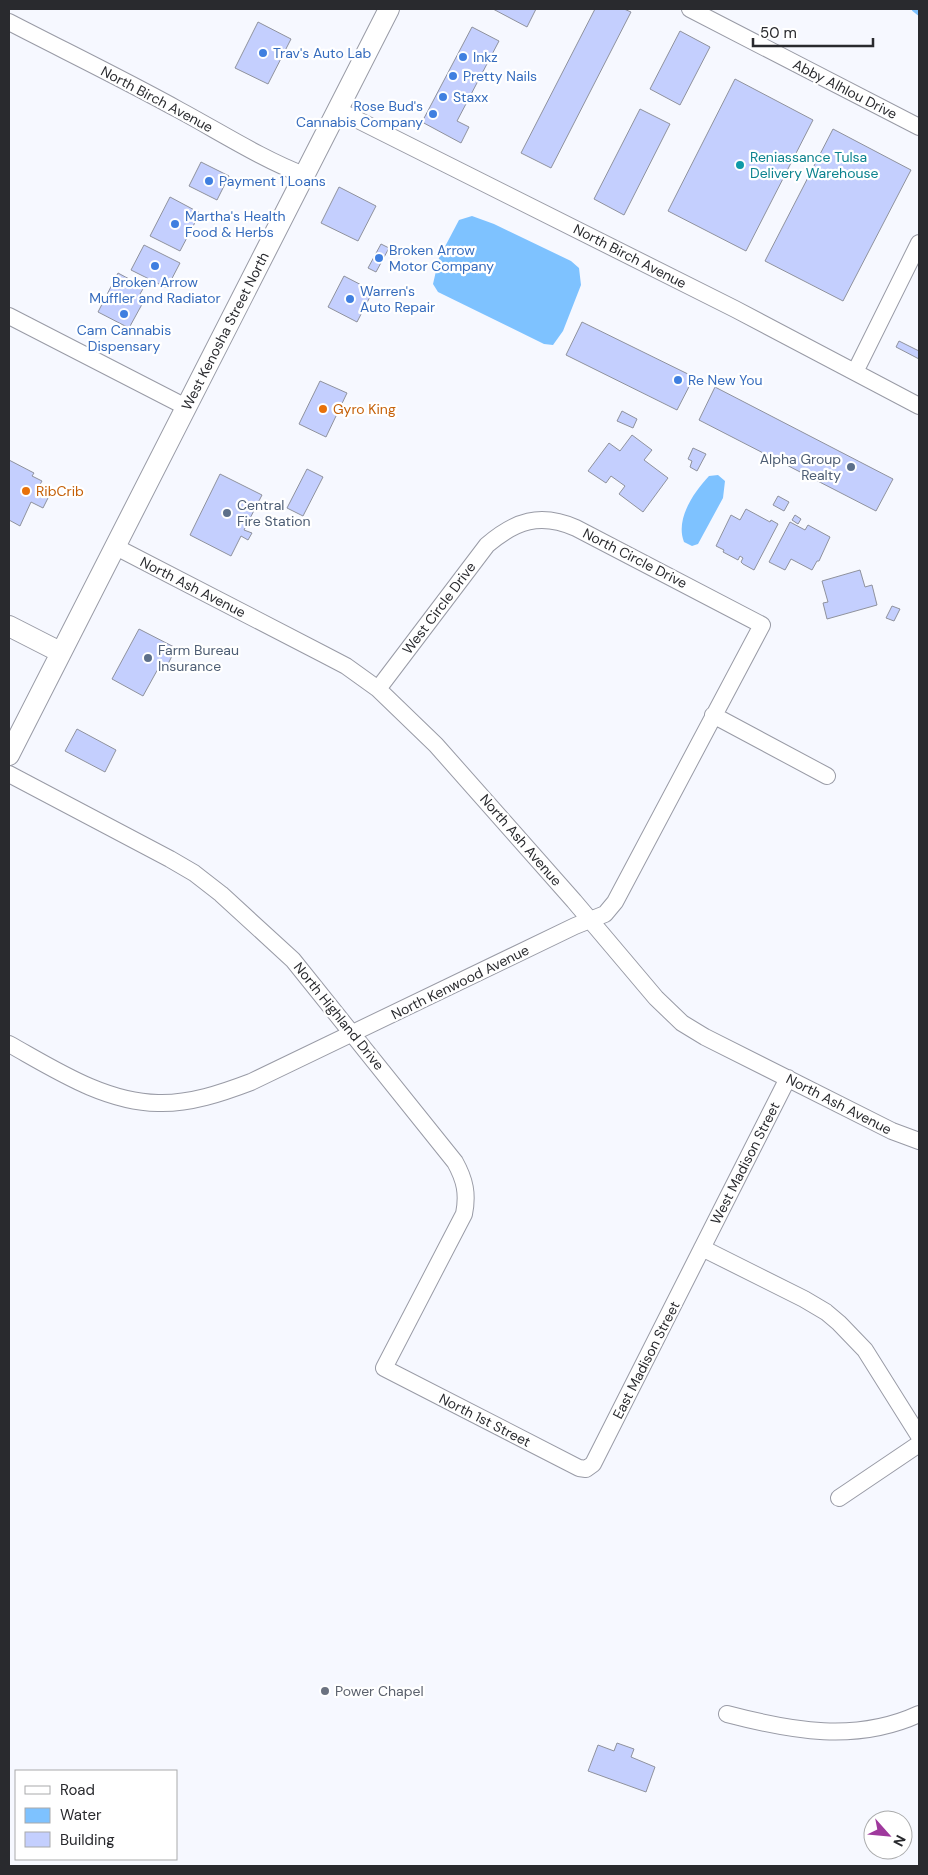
<svg xmlns="http://www.w3.org/2000/svg" width="928" height="1875" font-family="'DM Sans',sans-serif">
	<rect width="100%" height="100%" fill="#f6f8ff"/>
	<path fill="#7ec2ff" d="M472,216L494,224L571,261L579,268L581,285L563,331L553,345L544,344L438,292L433,284L439,258L459,220Z
		M718,475L725,481L723,498L698,544L692,546L684,542C675,519 694,492 709,476Z"/>
	<g fill="none" stroke-linecap="round" stroke-linejoin="round">
		<path stroke="#7ec2ff" stroke-width="5" d="M914,9L919,13"/>
	</g>
	<path fill="#c4cffe" stroke="#8f929d" d="M493,9H536L527,27Z
		M595,9H624L631,12L551,168L521,153Z
		M258,22L291,39L268,84L235,68Z
		M472,27L499,41L457,121L469,127L461,143L422,122Z
		M680,31L710,47L680,105L650,89Z
		M735,79L813,120L746,251L668,211Z
		M640,109L670,124L624,215L594,199Z
		M833,129L911,170L843,301L765,261Z
		M201,162L229,176L217,200L189,186Z
		M339,187L376,206L358,241L321,223Z
		M170,197L200,213L180,251L150,236Z
		M381,244L389,248L376,272L368,268Z
		M144,245L180,263L167,288L131,270Z
		M118,273L144,287L140,294L146,297L129,328L98,312Z
		M344,276L373,291L357,322L328,307Z
		M582,322L694,377L677,410L566,355Z
		M899,341L919,351V359L896,347Z
		M320,381L347,393L326,437L299,424Z
		M715,387L893,479L876,511L699,420Z
		M622,411L637,419L633,428L617,421Z
		M632,435L652,450L644,460L668,478L643,512L619,494L625,486L611,476L606,483L588,471L609,443L620,451Z
		M693,448L706,454L697,471L690,467L692,461L688,459Z
		M9,460L34,473L32,476L42,481L38,488L50,494L43,508L31,502L20,526L9,520Z
		M307,469L323,477L303,516L287,508Z
		M220,474L262,495L244,530L252,533L248,540L241,536L231,556L190,535Z
		M778,496L789,502L784,511L773,505Z
		M746,509L770,522L771,520L778,524L754,570L743,564L741,562L743,558L740,556L738,560L723,552L724,550L716,546L731,515L740,520Z
		M795,515L801,519L798,524L792,520Z
		M790,522L805,530L808,525L830,537L819,561H817L812,570L791,559L785,570L769,562Z
		M860,570L865,587L872,585L877,605L827,619L823,603L828,602L822,581Z
		M892,606L900,609L894,621L886,618Z
		M139,629L176,648L165,670L159,667L143,696L112,679Z
		M77,729L116,750L105,772L65,751Z
		M617,1743L634,1749L631,1757L655,1767L646,1792L588,1771L598,1745L614,1751Z"/>
	<g fill="none" stroke-linecap="round" stroke-linejoin="round">
		<defs>
			<path id="minor" d="M690,9L919,127
				M9,22C65,51 123,79 179,110C220,132 262,159 304,175
				M338,110L735,309L919,406
				M9,316L186,407
				M855,372L919,243
				M114,546L323,654L346,666L378,689L436,745L574,901L656,998L682,1023L705,1037L892,1131L919,1141
				M713,715L827,776
				M9,774L170,859L194,873L221,894L293,960L455,1162C465,1180 468,1194 464,1214L384,1368L579,1468L586,1469L593,1464L788,1078
				M9,1044C54,1069 104,1102 158,1103C190,1104 222,1093 251,1082L575,926L605,914L615,902L762,625L576,528C540,512 515,521 487,545L378,689
				M702,1248L804,1299L826,1312L839,1323L865,1350L919,1436
				M839,1498L919,1444
				M727,1714C792,1731 856,1743 919,1714"/>
			<path id="major" d="M9,626L60,652
				M9,755L389,9"/>
		</defs>
		<use href="#minor" stroke="#999ba6" stroke-width="18"/>
		<use href="#major" stroke="#999ba6" stroke-width="22"/>
		<use href="#minor" stroke="#fff" stroke-width="16"/>
		<use href="#major" stroke="#fff" stroke-width="20"/>
	</g>
	<g fill="#3f7fe0" stroke="#fff" stroke-width="2">
		<circle cx="263" cy="53" r="5"/>
		<circle cx="463" cy="57" r="5"/>
		<circle cx="453" cy="76" r="5"/>
		<circle cx="443" cy="97" r="5"/>
		<circle cx="433" cy="114" r="5"/>
		<circle cx="209" cy="181" r="5"/>
		<circle cx="175" cy="224" r="5"/>
		<circle cx="379" cy="258" r="5"/>
		<circle cx="155" cy="266" r="5"/>
		<circle cx="350" cy="299" r="5"/>
		<circle cx="124" cy="314" r="5"/>
		<circle cx="678" cy="380" r="5"/>
	</g>
	<circle fill="#0f9aa8" stroke="#fff" stroke-width="2" cx="740" cy="165" r="5"/>
	<g fill="#e8710a" stroke="#fff" stroke-width="2">
		<circle cx="323" cy="409" r="5"/>
		<circle cx="26" cy="491" r="5"/>
	</g>
	<g fill="#5c6f8a" stroke="#fff" stroke-width="2">
		<circle cx="851" cy="467" r="5"/>
		<circle cx="227" cy="513" r="5"/>
		<circle cx="148" cy="658" r="5"/>
	</g>
	<circle fill="#6b7280" stroke="#fff" stroke-width="2" cx="325" cy="1691" r="5"/>
	<g text-anchor="middle" dominant-baseline="central" stroke-width="4.5" stroke-linejoin="round" paint-order="stroke">
		<g font-size="14" fill="#366cbe" stroke="#fff" text-anchor="start">
			<text x="273" y="53">Trav's Auto Lab</text>
			<text x="473" y="57">Inkz</text>
			<text x="463" y="76">Pretty Nails</text>
			<text x="453" y="97">Staxx</text>
			<text x="423" y="106" text-anchor="end">Rose Bud's<tspan x="423" dy="16">Cannabis Company</tspan></text>
			<text x="219" y="181">Payment 1 Loans</text>
			<text x="185" y="216">Martha's Health<tspan x="185" dy="16">Food &amp; Herbs</tspan></text>
			<text x="389" y="250">Broken Arrow<tspan x="389" dy="16">Motor Company</tspan></text>
			<text x="155" y="282" text-anchor="middle">Broken Arrow<tspan x="155" dy="16">Muffler and Radiator</tspan></text>
			<text x="360" y="291">Warren's<tspan x="360" dy="16">Auto Repair</tspan></text>
			<text x="124" y="330" text-anchor="middle">Cam Cannabis<tspan x="124" dy="16">Dispensary</tspan></text>
			<text x="688" y="380">Re New You</text>
		</g>
		<g font-size="14" fill="#292a2e" stroke="#fff">
			<text transform="translate(845 89) rotate(27)">Abby Alhlou Drive</text>
			<text transform="translate(157 99) rotate(28)">North Birch Avenue</text>
			<text transform="translate(630 256) rotate(27)">North Birch Avenue</text>
			<text transform="translate(225 331) rotate(-63)">West Kenosha Street North</text>
			<text transform="translate(635 558) rotate(27)">North Circle Drive</text>
			<text transform="translate(193 587) rotate(27)">North Ash Avenue</text>
			<text transform="translate(439 608) rotate(-53)">West Circle Drive</text>
			<text transform="translate(521 840) rotate(49)">North Ash Avenue</text>
			<text transform="translate(460 982) rotate(-26)">North Kenwood Avenue</text>
			<text transform="translate(339 1016) rotate(51)">North Highland Drive</text>
			<text transform="translate(839 1104) rotate(27)">North Ash Avenue</text>
			<text transform="translate(745 1163) rotate(-63)">West Madison Street</text>
			<text transform="translate(646 1360) rotate(-63)">East Madison Street</text>
			<text transform="translate(485 1420) rotate(27)">North 1st Street</text>
		</g>
		<g font-size="14" fill="#0d838f" stroke="#fff" text-anchor="start">
			<text x="750" y="157">Reniassance Tulsa<tspan x="750" dy="16">Delivery Warehouse</tspan></text>
		</g>
		<g font-size="14" fill="#c56008" stroke="#fff" text-anchor="start">
			<text x="333" y="409">Gyro King</text>
			<text x="36" y="491">RibCrib</text>
		</g>
		<g font-size="14" fill="#4e5e75" stroke="#fff" text-anchor="start">
			<text x="841" y="459" text-anchor="end">Alpha Group<tspan x="841" dy="16">Realty</tspan></text>
			<text x="237" y="505">Central<tspan x="237" dy="16">Fire Station</tspan></text>
			<text x="158" y="650">Farm Bureau<tspan x="158" dy="16">Insurance</tspan></text>
		</g>
		<g font-size="14" fill="#5b616d" stroke="#fff" text-anchor="start">
			<text x="335" y="1691">Power Chapel</text>
		</g>
	</g>
	<rect width="928" height="1875" fill="none" stroke="#292a2e" stroke-width="20"/>
	<rect x="15" y="1770" width="162" height="90" fill="#ffffff" stroke="#a9aaab"/>
	<rect x="25" y="1786" width="25" height="8" fill="#ffffff" stroke="#a9aaab"/>
	<text x="60" y="1795" font-size="15" fill="#292a2e">Road</text>
	<rect x="25" y="1808" width="25" height="15" fill="#7ec2ff" stroke="#a9aaab"/>
	<text x="60" y="1820" font-size="15" fill="#292a2e">Water</text>
	<rect x="25" y="1832" width="25" height="15" fill="#c4cffe" stroke="#a9aaab"/>
	<text x="60" y="1845" font-size="15" fill="#292a2e">Building</text>
	<g transform="translate(888 1835) rotate(117)"><circle r="24" fill="#ffffff" stroke="#a9aaab"/>
	<path d="M0-4L9 19L0 12L-9 19Z" fill="#9f399d"/>
	<text y="-8" font-size="14" font-weight="bold" text-anchor="middle" fill="#292a2e">N</text>
	</g>
	<path d="M753 38v8h120v-8" fill="none" stroke="#292a2e" stroke-width="2.5"/>
	<text x="760" y="38" font-size="15" fill="#292a2e" stroke="#ffffff" stroke-width="4" paint-order="stroke">50 m</text>
</svg>
